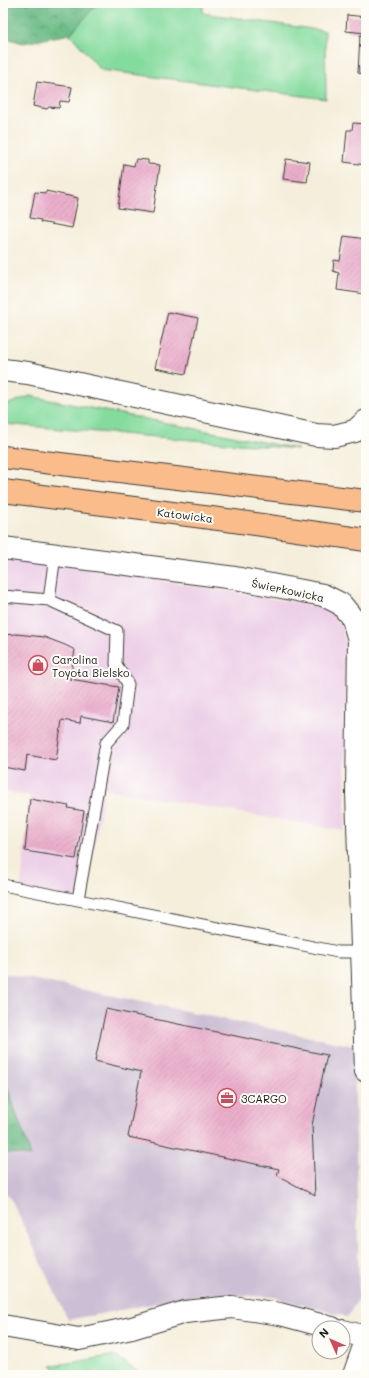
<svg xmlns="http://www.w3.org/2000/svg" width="369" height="1378" font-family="Mali,sans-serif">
	<defs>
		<pattern id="forest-crowns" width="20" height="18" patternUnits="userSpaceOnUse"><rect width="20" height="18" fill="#6bbb85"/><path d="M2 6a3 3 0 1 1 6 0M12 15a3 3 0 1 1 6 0" fill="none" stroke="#57976c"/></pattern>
		<pattern id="building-hatch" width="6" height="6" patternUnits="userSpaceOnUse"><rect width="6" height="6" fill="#ebafcc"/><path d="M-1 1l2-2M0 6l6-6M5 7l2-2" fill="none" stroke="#c996af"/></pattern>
	</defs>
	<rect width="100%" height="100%" fill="#fdfcf7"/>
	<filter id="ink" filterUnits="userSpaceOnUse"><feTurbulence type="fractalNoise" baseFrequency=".025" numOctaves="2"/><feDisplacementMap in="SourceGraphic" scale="8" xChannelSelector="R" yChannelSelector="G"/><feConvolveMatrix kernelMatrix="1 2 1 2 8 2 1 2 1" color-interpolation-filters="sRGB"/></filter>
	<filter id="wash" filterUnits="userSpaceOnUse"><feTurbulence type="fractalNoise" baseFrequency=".012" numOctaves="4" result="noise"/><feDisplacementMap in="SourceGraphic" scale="16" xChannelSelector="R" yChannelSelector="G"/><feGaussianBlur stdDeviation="0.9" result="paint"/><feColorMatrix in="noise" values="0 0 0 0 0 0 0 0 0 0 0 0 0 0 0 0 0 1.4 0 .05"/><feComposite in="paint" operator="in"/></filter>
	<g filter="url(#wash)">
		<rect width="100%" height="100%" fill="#f5eedb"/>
		<path fill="#edd0e8" d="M3,558L74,566L323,607L334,615L342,627L346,643L345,831L104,789L84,907L20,896L30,796L3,791Z"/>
		<path fill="#ccbed4" d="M3,973L354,1046L359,1298L347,1317L273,1297L205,1294L68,1320L12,1201L3,1191V1152L31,1156L3,1075Z"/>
		<path fill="#84db9e" stroke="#507c5d" d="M98,3H203V13L325,31L326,99L101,70L70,34Z
			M30,396L298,449L3,424V406Z
			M115,1355L142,1375H61L51,1366Z"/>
		<path fill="url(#forest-crowns)" stroke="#446c50" d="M3,3H98L70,34L23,43L3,37Z
			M3,1075L31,1156L3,1152Z"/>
		<g id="blocks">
			<path fill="url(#building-hatch)" d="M347,15L366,17V33L346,31Z
				M360,35H366V74L358,73Z
				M37,82L72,87L69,102L60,101L59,108L49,107L47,109L33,106Z
				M353,123L366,124V165L344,162L347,130H352Z
				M136,159L148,160V164L160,165L153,213L118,208L124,164L134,166Z
				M286,159L310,162L307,182L283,179Z
				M46,191L78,198L72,228L40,222L41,220L30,218L35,192L46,193Z
				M344,236L366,239V294L337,290L339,273L333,271L334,260L340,261Z
				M168,312L198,318L186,374L155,368Z
				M16,634L44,637L65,645L75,650L70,679L119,687L113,722L81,716L80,723L62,720L56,760L27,755L25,771L3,767V635Z
				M30,799L69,806L68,808L84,811L76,859L25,851Z
				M106,1009L327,1055L312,1125L315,1196L277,1175L279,1169L128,1137L141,1072L95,1061Z"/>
		</g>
	</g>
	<g filter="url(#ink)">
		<use href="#blocks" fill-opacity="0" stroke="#3d3c39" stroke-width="1"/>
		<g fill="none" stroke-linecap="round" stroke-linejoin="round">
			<defs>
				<path id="service" d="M55,555L49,600L117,631L116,664L128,684L123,724L106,743L78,899
					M3,596L49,600
					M3,885L338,952H362"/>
				<path id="minor" d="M3,370L28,373L316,435L334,436L355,431L366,421
					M3,548L235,578L323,595L341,604L353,619L359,640L357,793L366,1071
					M3,1326L79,1339L132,1328L185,1312L232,1307L280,1314L332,1328
					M343,1331L366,1337
					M354,1375L366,1341"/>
				<path id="primary" d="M3,457L366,501
					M3,491L234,521L366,540"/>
			</defs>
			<use href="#service" stroke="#3d3c39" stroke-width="13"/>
			<use href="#minor" stroke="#3d3c39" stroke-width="24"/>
			<use href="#primary" stroke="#3d3c39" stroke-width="24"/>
			<use href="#service" stroke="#fff" stroke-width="11"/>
			<use href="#minor" stroke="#fff" stroke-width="22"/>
			<use href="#primary" stroke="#f9bc8a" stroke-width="22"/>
		</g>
	</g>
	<defs>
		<symbol id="shop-ring" viewBox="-11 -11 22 22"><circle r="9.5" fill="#fdfcf7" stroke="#d1495b" stroke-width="1.5"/><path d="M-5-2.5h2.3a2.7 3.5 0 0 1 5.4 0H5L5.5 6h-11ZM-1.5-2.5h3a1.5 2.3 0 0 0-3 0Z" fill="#d1495b"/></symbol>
		<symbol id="office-ring" viewBox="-11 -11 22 22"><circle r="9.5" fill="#fdfcf7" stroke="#d1495b" stroke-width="1.5"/><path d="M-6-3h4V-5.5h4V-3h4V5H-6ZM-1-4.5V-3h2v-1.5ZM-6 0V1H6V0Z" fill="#d1495b"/></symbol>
	</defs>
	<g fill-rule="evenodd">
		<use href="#shop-ring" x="27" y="654" width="22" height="22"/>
		<use href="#office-ring" x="216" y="1087" width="22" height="22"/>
	</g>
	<g text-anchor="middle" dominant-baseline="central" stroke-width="4" stroke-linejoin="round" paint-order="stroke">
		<g font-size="11" fill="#1c1c1c" stroke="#fdfcf7">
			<text transform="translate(185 515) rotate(7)">Katowicka</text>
			<text transform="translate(288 590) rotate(12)">Świerkowicka</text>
		</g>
		<g font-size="11" fill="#1c1c1c" stroke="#fdfcf7" text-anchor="start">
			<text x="52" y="659">Carolina<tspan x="52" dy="13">Toyota Bielsko</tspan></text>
			<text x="241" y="1098">3CARGO</text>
		</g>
	</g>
	<rect width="369" height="1378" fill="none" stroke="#fdfcf7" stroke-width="16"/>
	<g transform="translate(331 1340) rotate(315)"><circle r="19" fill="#fdfcf7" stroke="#a3a29f"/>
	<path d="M0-3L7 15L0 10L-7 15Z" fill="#d1495b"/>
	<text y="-6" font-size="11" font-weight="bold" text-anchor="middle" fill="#1c1c1c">N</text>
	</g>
</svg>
